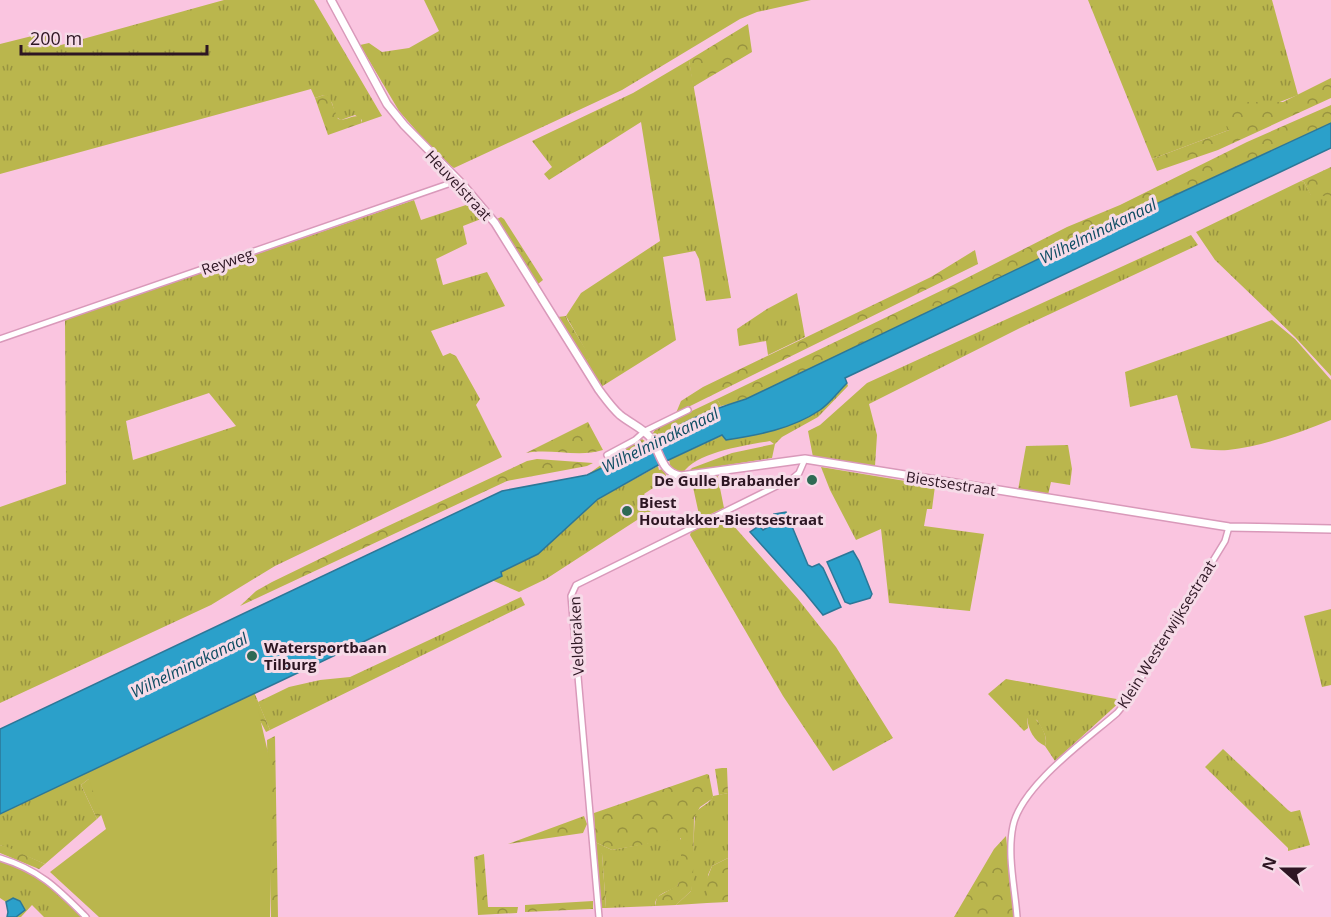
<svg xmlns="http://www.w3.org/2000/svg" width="1331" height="917" font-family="'Open Sans',sans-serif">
	<defs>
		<pattern id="grass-tufts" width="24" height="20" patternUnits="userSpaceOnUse" patternTransform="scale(1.5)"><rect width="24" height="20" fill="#bab64d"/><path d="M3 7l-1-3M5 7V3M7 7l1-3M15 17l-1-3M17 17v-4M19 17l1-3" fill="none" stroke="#989340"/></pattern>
		<pattern id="forest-crowns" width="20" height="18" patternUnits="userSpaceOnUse" patternTransform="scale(1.5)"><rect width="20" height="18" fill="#bab64d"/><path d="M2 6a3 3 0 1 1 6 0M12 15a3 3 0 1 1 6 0" fill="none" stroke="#989340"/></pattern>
	</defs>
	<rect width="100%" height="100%" fill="#fac5e0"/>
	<path fill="url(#grass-tufts)" fill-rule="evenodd" d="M224,0H314L382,116L362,123V120L355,115L341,120L336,117L332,103L324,95L315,98L311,89L0,174V44L48,32L61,45Z
		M424,0H811L757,12L740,19L622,90L454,168L442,160L399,111L360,45L369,43L382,52L409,48L439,31Z
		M1088,0H1272L1298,95L1277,103L1234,102L1229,130L1152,159Z
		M689,60L731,298L706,301L699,259L695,251L663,257L676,340L601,387L585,361L590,358L566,316L581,293L660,241L641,122L549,180L544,174L552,167L532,141L633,93Z
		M1301,181L1304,182L1311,195L1331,196V376L1295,337L1215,260L1196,232Z
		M414,200L421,220L469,204L481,219L463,226L467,244L436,259L443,285L487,272L505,306L431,331L443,356L450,353L456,356L480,399L476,405L502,457L275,566L211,605L0,703V507L66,484L65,320ZM209,393L236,426L133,460L126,421Z
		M1191,235L1198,245L1020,328L869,404L877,435L875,466L813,457L808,431L820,425L867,383Z
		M797,293L805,337L768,355L766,341L739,346L737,329L767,309Z
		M1272,320L1295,339L1331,380V420C1299,433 1263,446 1228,450C1216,451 1203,449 1191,448L1177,395L1130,407L1125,372Z
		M847,383L848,386L818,417L782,437L775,444L772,458L689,471L692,468L732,453L774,444L770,441C747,445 696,452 683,473H678L668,466L670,464L669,460L723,435L726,440C758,434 792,429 820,410C830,403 839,392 847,383Z
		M717,399L721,406L662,436L659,433L654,438L653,433L656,428Z
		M642,439L650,445L587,475L627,446Z
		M1068,445L1072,469L1070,485L1051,482L1048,495L1018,490L1026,446Z
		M658,466L659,470L663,469L666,475L665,480L644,494L654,509L546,579L519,592L487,578L538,554L598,499Z
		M821,467L935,486L932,509H927L924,526L984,534L970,611L889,603L881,529L856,540L830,490Z
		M717,473L724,508L700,519L691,478Z
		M725,516L798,599L836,647L893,738L833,771L783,696L690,535L691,532Z
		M521,597L525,605L270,730L258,702L289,687L320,680L350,677Z
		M1331,609V685L1322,687L1304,616Z
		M1006,679L1122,700L1055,761L1045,746C1049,737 1041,728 1037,720L1027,718L1028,728L1024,731L988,694Z
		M254,692L257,699L90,778L81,785L97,819L45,864L0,845V812Z
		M1223,749L1288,810L1291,812L1300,810L1310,845L1288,851V848L1205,767Z
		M728,793V858L712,866L708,875L707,903L676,905L691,891L695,814C700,805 710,805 713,796Z
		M680,837C685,849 683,872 678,885C669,893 655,892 655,906L606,908L602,854L595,849V842L612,850Z
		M0,860C32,873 60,889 81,917H44L32,905L21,917H16L25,910L13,898L6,902L0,898Z"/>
	<path fill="url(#forest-crowns)" d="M748,24L752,52L693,87L689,60Z
		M1331,78V98L1218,150L1157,171L1152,159L1229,130L1219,109L1220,108L1234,102H1283Z
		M324,95L329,96L338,119C345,121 352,115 360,116L362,123L328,135L315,98Z
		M1331,105V123L1076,241L746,400L721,406L717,399L953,285L1067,227L1120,205L1247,142Z
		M1331,167V196H1311L1304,182L1301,181Z
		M501,217L504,219L543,280L538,284L497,219Z
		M975,250L978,264L676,413L681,401L703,387L931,277Z
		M566,316L567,319L591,358L585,361L558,317Z
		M588,422L603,450C578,458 551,448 526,453Z
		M537,459L593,463L587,466L507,481L240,606L256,591L272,582L373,533L527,461Z
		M257,699L270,730L266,732L253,707L105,811L97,819L81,785L90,778Z
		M1031,714C1039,722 1049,735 1045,746C1034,741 1028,730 1027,717Z
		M275,736L278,917H271L267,740Z
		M722,768H727L728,793L719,795L715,769Z
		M707,774L709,775L713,796L712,799L700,807L694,818L693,881L691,891L676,905L655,906L657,897L678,885L681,867V838L612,850L595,842L594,813Z
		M584,816L587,824L583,833L508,844Z
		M1006,836L1014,917H954L994,849Z
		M0,845L7,847L45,864L39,869L0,853Z
		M595,849L601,851L602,854L606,908H599Z
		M484,854L488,907H518L517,913L478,915L474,857Z
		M728,858V902L707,903V879L712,866Z
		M593,901V909H591L525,912V905Z"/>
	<path fill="#bab64d" d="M254,692L272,770L270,917H99L50,872L106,829L86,771Z"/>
	<path fill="#2ba0ca" stroke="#2c7798" stroke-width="1.5" d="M1331,123V148L845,378L847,383C838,392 830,403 820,410C792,429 758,435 726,440L722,435L660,464L598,499L538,554L501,572L502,576L0,814V729L502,491L587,475L657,442C675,422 720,407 746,399L1076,241Z
		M786,512L808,565L812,567L819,564L823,568L841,607L823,615L805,593L750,532L759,526L763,530L777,522L774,514Z
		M853,551L859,561L872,594L870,598L850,604L845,602L827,562Z
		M13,898L20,901L25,910L16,917H7L8,912L6,902Z"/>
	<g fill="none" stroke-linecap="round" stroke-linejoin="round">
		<defs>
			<path id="minor" d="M0,339L454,182
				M607,455L635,440L645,431L688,410
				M0,858C40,870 58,889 86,917
				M599,917L571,596L576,585L793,478L799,473L805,459
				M1017,917C1015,888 1007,855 1013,826C1021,786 1086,740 1117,713L1127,701L1225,541L1229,527"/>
			<path id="tertiary" d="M331,0L387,104L404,125L463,185L495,223L599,390C605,398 612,408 620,415C630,423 642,428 650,437C661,452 660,472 681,476L805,459L1229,527L1331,529"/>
		</defs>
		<use href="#minor" stroke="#d999ba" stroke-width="8"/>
		<use href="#tertiary" stroke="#d999ba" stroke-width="10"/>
		<use href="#minor" stroke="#fff" stroke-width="5"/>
		<use href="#tertiary" stroke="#fff" stroke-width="7"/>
	</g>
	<g fill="#2e6a54" stroke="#f6dbe8" stroke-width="2">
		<circle cx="812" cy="480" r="6"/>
		<circle cx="627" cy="511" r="6"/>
		<circle cx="252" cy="656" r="6"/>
	</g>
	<g text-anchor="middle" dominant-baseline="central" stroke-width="6" stroke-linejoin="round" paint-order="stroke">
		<g font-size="15" fill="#2d1623" stroke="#f6dbe8">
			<text transform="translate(459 185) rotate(47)">Heuvelstraat</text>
			<text transform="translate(227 261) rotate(-19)">Reyweg</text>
			<text transform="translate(951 483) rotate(9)">Biestsestraat</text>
			<text transform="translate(1166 634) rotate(-58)">Klein Westerwijksestraat</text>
			<text transform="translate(576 636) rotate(-93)">Veldbraken</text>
		</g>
		<g font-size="15" font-weight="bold" fill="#2d1623" stroke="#f6dbe8" text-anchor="start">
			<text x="800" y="480" text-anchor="end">De Gulle Brabander</text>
			<text x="639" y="502">Biest<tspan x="639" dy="17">Houtakker-Biestsestraat</tspan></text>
			<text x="264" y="647">Watersportbaan<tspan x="264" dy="17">Tilburg</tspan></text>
		</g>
		<g font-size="16" font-style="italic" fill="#0d4c62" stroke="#f6dbe8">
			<text transform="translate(1098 231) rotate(-26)">Wilhelminakanaal</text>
			<text transform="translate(660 440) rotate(-26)">Wilhelminakanaal</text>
			<text transform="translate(189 665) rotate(-26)">Wilhelminakanaal</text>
		</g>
	</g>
	<g transform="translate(1283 869) rotate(291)" stroke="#f6dbe8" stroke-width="4.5" paint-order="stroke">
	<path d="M0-4.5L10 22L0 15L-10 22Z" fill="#2d1623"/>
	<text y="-9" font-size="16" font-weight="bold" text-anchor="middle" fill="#2d1623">N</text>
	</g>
	<path d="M21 45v9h186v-9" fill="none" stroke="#2d1623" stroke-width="3"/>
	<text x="30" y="45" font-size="18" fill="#2d1623" stroke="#f6dbe8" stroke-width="4.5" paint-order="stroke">200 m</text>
</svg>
